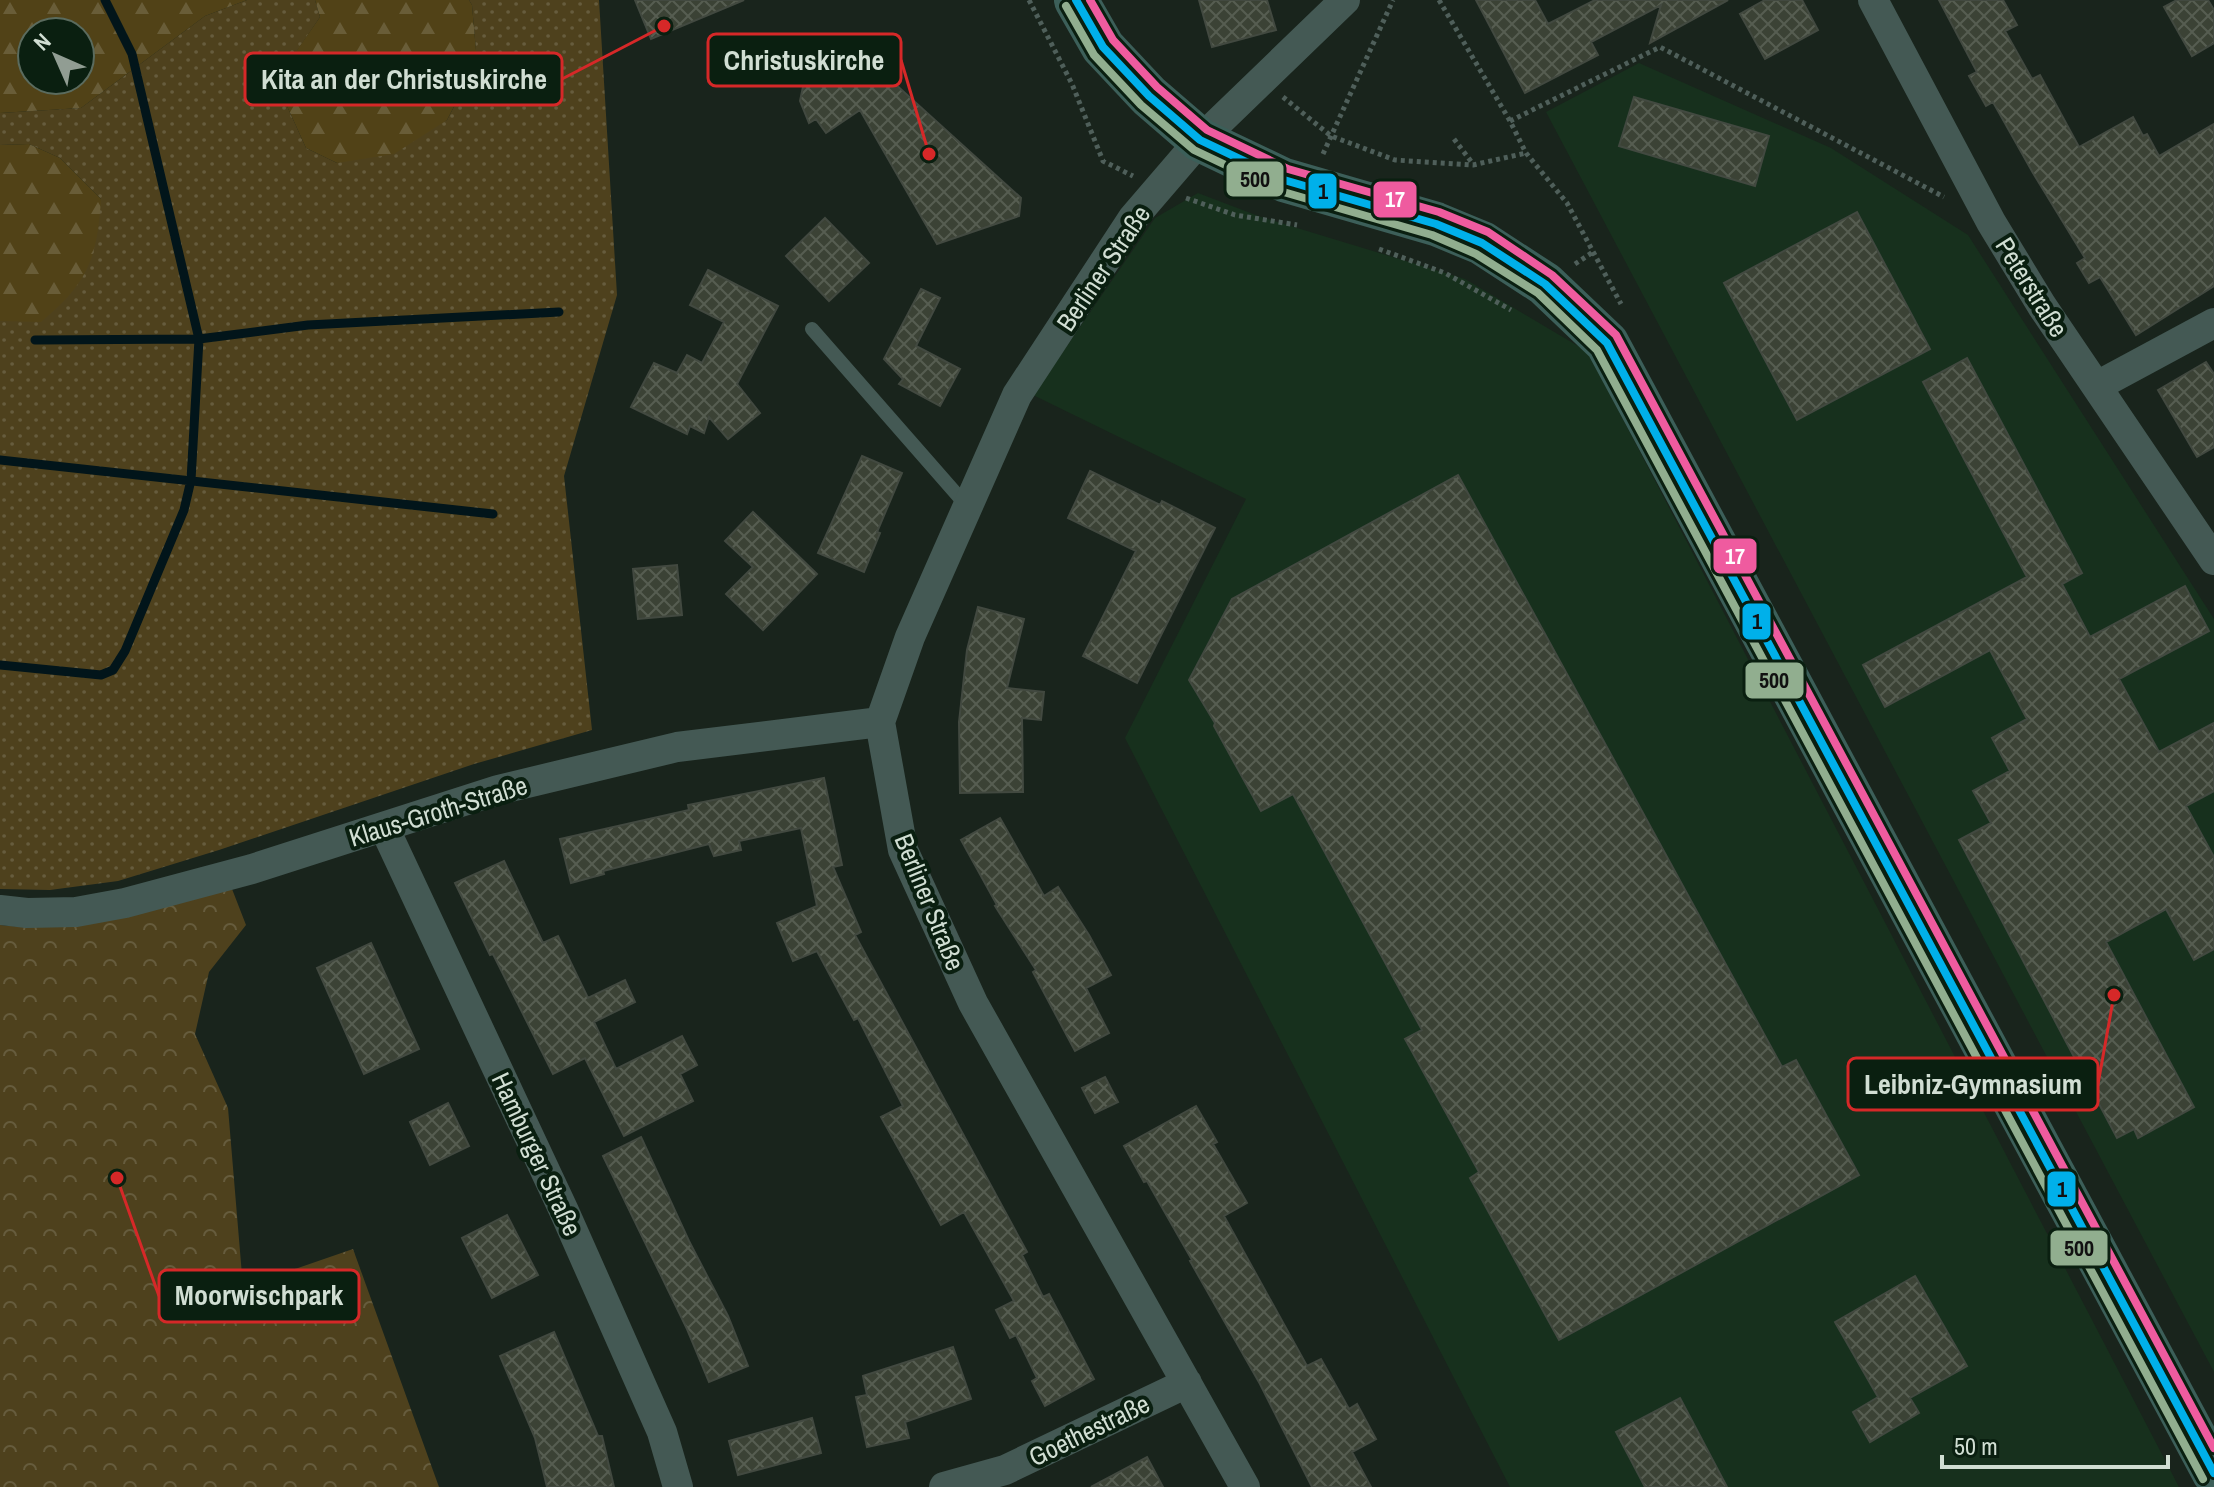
<svg xmlns="http://www.w3.org/2000/svg" width="2214" height="1487" font-family="'Archivo Narrow',sans-serif">
	<defs>
		<pattern id="grass-dots" width="8" height="8" patternUnits="userSpaceOnUse" patternTransform="scale(2)"><rect width="8" height="8" fill="#4e411d"/><path d="M2 2h.1M6 6h.1" fill="none" stroke="#665c3d" stroke-width="1.8" stroke-linecap="round"/></pattern>
		<pattern id="forest-firs" width="22" height="20" patternUnits="userSpaceOnUse" patternTransform="scale(2)"><rect width="22" height="20" fill="#514217"/><path d="M5 1l3.5 6h-7zM16 11l3.5 6h-7z" fill="#695d38"/></pattern>
		<pattern id="park-crowns" width="20" height="18" patternUnits="userSpaceOnUse" patternTransform="scale(2)"><rect width="20" height="18" fill="#4e411d"/><path d="M2 6a3 3 0 1 1 6 0M12 15a3 3 0 1 1 6 0" fill="none" stroke="#665c3d"/></pattern>
		<pattern id="building-cross-hatch" width="8" height="8" patternUnits="userSpaceOnUse" patternTransform="scale(2)"><rect width="8" height="8" fill="#3b4235"/><path d="M0 0l8 8M0 8l8-8" fill="none" stroke="#565d51"/></pattern>
	</defs>
	<rect width="100%" height="100%" fill="#19241c"/>
	<path fill="#17301d" d="M1639,63L1831,148L1968,235L2214,619V1372L1546,112Z
		M1198,193L1261,217L1465,279L1588,352L2179,1487H1510L1125,738L1246,499L1033,395L1155,218Z"/>
	<path fill="url(#grass-dots)" d="M247,0H315L320,17L286,67L287,106L306,148L337,163L447,120L477,63L472,5L469,0H599L617,295L564,476L592,730L474,764L219,850L118,881L50,890L0,889V321H41L101,199L60,158L29,144L0,145V113L81,108L205,16Z"/>
	<path fill="url(#forest-firs)" fill-rule="evenodd" d="M0,0H247L205,16L81,108L0,113ZM80,32V80H32V32Z
		M315,0H469L472,5L477,62L447,120L394,154L337,163L306,148L287,106L286,66L320,17Z
		M29,144L60,158L101,199C97,259 88,283 41,322L0,321V145Z"/>
	<path fill="url(#park-crowns)" d="M232,889L246,925L209,972L195,1034L228,1108L243,1287L353,1249L439,1487H0V925C73,934 161,905 232,889Z"/>
	<g fill="none" stroke-linecap="round" stroke-linejoin="round">
		<path stroke="#02151a" stroke-width="9" d="M35,340L199,339L308,325L559,312
			M0,460L493,514
			M0,665L101,675L113,670L125,651L184,510L191,480L199,339L132,54L105,0"/>
	</g>
	<path fill="url(#building-cross-hatch)" stroke="#424940" stroke-width="2" d="M635,0H744L651,39Z
		M1199,0H1267L1276,30L1212,47Z
		M1476,0H1535L1548,24L1595,0H1728L1650,43L1661,5L1591,42L1598,55L1525,93Z
		M1765,0H1802L1818,30L1765,59L1740,14Z
		M1939,0H2003L2017,25L2005,31L2032,79L2040,75L2079,147L2133,117L2143,136L2147,134L2159,156L2214,124V286L2136,335L2100,277L2089,283L2077,263L2085,258L2033,173L1993,102L1986,106L1969,76L1977,72Z
		M2177,0H2208L2214,10V43L2192,56L2164,7Z
		M854,36L888,44L898,64L883,73L1021,198L1019,216L937,244L860,110L826,133L816,119L809,123L800,101L804,82H810L816,59Z
		M1634,97L1769,136L1755,186L1619,146Z
		M1857,212L1930,349L1797,420L1724,283Z
		M825,218L869,263L829,301L786,256Z
		M708,270L778,306L737,384L760,413L728,439L709,417L704,433L690,426L687,434L631,407L654,363L677,373L687,355L702,363L724,322L690,305Z
		M921,289L940,298L916,346L960,369L940,406L899,384L903,379L884,359Z
		M1967,358L2082,573L2062,584L2090,637L2185,586L2209,631L2119,679L2159,752L2214,723V791L2186,806L2214,857V949L2194,960L2166,909L2106,942L2194,1107L2138,1138L2134,1129L2117,1138L1959,840L1991,823L1973,791L2010,771L1992,738L2027,719L1990,650L1885,707L1863,665L2027,577L1923,382Z
		M2206,362L2214,374V447L2197,457L2158,390Z
		M862,456L902,473L877,532L880,533L864,572L818,553Z
		M1090,471L1160,505L1162,501L1215,528L1137,683L1083,656L1136,551L1068,518Z
		M1458,475L1782,1067L1796,1060L1859,1175L1559,1340L1470,1178L1479,1172L1405,1039L1422,1030L1293,794L1261,811L1214,726L1215,723L1189,680L1232,599Z
		M753,512L817,574L763,630L726,594L753,567L725,541Z
		M677,565L682,615L638,619L633,569Z
		M978,607L1024,619L1007,688L1044,692L1041,720L1022,718L1023,792L960,793L959,722L967,650Z
		M824,778L842,865L833,867L861,932L855,935L1027,1252L1022,1255L1043,1297L1049,1294L1094,1379L1045,1406L1032,1381L1037,1378L1016,1335L1010,1338L996,1310L1014,1301L964,1212L941,1225L881,1117L903,1106L858,1018L854,1020L817,951L793,961L777,923L817,906L801,828L739,841L741,850L714,856L709,844L603,871L604,874L571,883L560,839L689,810L688,805Z
		M1000,818L1044,896L1058,887L1089,935L1111,975L1086,988L1109,1033L1075,1051L1033,972L1036,970L995,906L997,905L961,840Z
		M504,861L543,943L558,936L588,998L625,980L635,1002L594,1022L616,1069L682,1036L697,1065L680,1074L693,1101L624,1136L585,1058L553,1074L493,954L490,955L455,883Z
		M371,943L419,1049L364,1074L317,968Z
		M1105,1077L1118,1102L1095,1113L1082,1088Z
		M448,1103L469,1146L430,1165L410,1122Z
		M1196,1106L1217,1142L1213,1144L1247,1203L1224,1216L1307,1366L1321,1359L1349,1409L1357,1404L1376,1439L1352,1452L1371,1487H1312L1260,1384L1190,1261L1192,1260L1147,1181L1144,1182L1124,1146Z
		M641,1137L689,1241L728,1316L748,1366L709,1382L687,1329L603,1156Z
		M507,1215L538,1275L492,1298L462,1238Z
		M1915,1276L1967,1366L1910,1398L1919,1413L1870,1442L1853,1412L1878,1397L1835,1322Z
		M554,1332L598,1436H602L614,1487H547L535,1438L500,1356Z
		M953,1347L971,1399L905,1422L909,1438L867,1447L856,1397L867,1395L863,1376Z
		M1680,1398L1727,1487H1645L1616,1432Z
		M812,1418L821,1453L738,1475L729,1441Z
		M1147,1457L1163,1487H1091Z"/>
	<g fill="none" stroke-linecap="round" stroke-linejoin="round">
		<path stroke="#4f5f5a" stroke-width="5" stroke-dasharray="4 4" stroke-linecap="butt" d="M1029,0L1072,84L1103,161L1133,176
			M1439,0L1510,121L1526,153L1567,203L1621,304
			M1283,97L1331,136L1395,160L1473,165L1526,153
			M1510,121L1660,47L1944,197
			M1454,139L1473,164
			M1323,154L1393,0
			M1186,198L1235,215L1297,225
			M1379,249L1445,273L1511,310
			M1575,264L1593,252"/>
		<path stroke="#445954" stroke-width="14" d="M812,329L967,506"/>
		<path stroke="#445954" stroke-width="30" d="M1873,0L1991,222L2042,306L2214,560
			M2097,386L2214,323
			M384,827L564,1211L662,1432L678,1487
			M0,910L27,913L76,912L125,903L252,869L498,790L677,747L880,722
			M944,1487L1005,1470L1187,1383
			M1245,1487L973,1003L903,850L880,722L910,637L1017,395L1133,218L1200,140L1345,0"/>
		<path stroke="#3c5f59" stroke-width="44" d="M1076,0L1103,47L1149,96L1200,140L1284,180L1436,224L1482,243L1545,284L1607,343L2214,1473"/>
		<defs>
			<path id="bus-1" d="M1076,0L1103,47L1149,96L1200,140L1284,180L1436,224L1482,243L1545,284L1607,343L2214,1473"/>
			<path id="bus-2" d="M1066,6L1094,55L1141,105L1194,150L1280,191L1432,235L1476,254L1538,293L1597,350L2203,1479"/>
			<path id="bus-3" d="M1090,0L1113,40L1157,87L1207,130L1288,169L1439,212L1488,232L1552,275L1616,335L2214,1448"/>
		</defs>
		<use href="#bus-1" stroke="#0a1f10" stroke-width="14"/>
		<use href="#bus-2" stroke="#0a1f10" stroke-width="14"/>
		<use href="#bus-3" stroke="#0a1f10" stroke-width="14"/>
		<use href="#bus-1" stroke="#00b0ea" stroke-width="8"/>
		<use href="#bus-2" stroke="#91ae8f" stroke-width="8"/>
		<use href="#bus-3" stroke="#ef5b9f" stroke-width="8"/>
	</g>
	<g text-anchor="middle" dominant-baseline="central" stroke-width="8" stroke-linejoin="round" paint-order="stroke">
		<g font-size="26" fill="#d1ded3" stroke="#0a1f10">
			<text transform="translate(1103 268) rotate(-56)">Berliner Straße</text>
			<text transform="translate(2032 287) rotate(58)">Peterstraße</text>
			<text transform="translate(438 811) rotate(-17)">Klaus-Groth-Straße</text>
			<text transform="translate(930 902) rotate(68)">Berliner Straße</text>
			<text transform="translate(537 1154) rotate(65)">Hamburger Straße</text>
			<text transform="translate(1089 1430) rotate(-26)">Goethestraße</text>
		</g>
	</g>
	<path fill="none" stroke="#d62828" stroke-width="3" d="M929 154L901 60M664 26L562 79M2114 995L2098 1084M117 1178L159 1296"/>
	<g fill="#d62828" stroke="#0a1f10" stroke-width="3">
		<circle cx="929" cy="154" r="8"/>
		<circle cx="664" cy="26" r="8"/>
		<circle cx="2114" cy="995" r="8"/>
		<circle cx="117" cy="1178" r="8"/>
	</g>
	<g fill="#0a1f10" stroke="#d62828" stroke-width="3">
		<rect x="708" y="34" width="193" height="52" rx="8"/>
		<rect x="245" y="53" width="317" height="52" rx="8"/>
		<rect x="1848" y="1058" width="250" height="52" rx="8"/>
		<rect x="159" y="1270" width="200" height="52" rx="8"/>
	</g>
	<g font-size="28" text-anchor="middle" font-weight="bold" fill="#d1ded3">
		<text x="804" y="70">Christuskirche</text>
		<text x="404" y="89">Kita an der Christuskirche</text>
		<text x="1973" y="1094">Leibniz-Gymnasium</text>
		<text x="259" y="1305">Moorwischpark</text>
	</g>
	<g stroke="#0a1f10" stroke-width="3">
		<rect x="1225" y="160" width="60" height="38" rx="8" fill="#91ae8f"/>
		<rect x="1307" y="172" width="31" height="38" rx="8" fill="#00b0ea"/>
		<rect x="1372" y="180" width="46" height="39" rx="8" fill="#ef5b9f"/>
		<rect x="1712" y="537" width="46" height="38" rx="8" fill="#ef5b9f"/>
		<rect x="1741" y="602" width="31" height="39" rx="8" fill="#00b0ea"/>
		<rect x="1744" y="661" width="61" height="39" rx="8" fill="#91ae8f"/>
		<rect x="2046" y="1170" width="31" height="38" rx="8" fill="#00b0ea"/>
		<rect x="2049" y="1229" width="60" height="38" rx="8" fill="#91ae8f"/>
	</g>
	<g font-size="22" text-anchor="middle" font-weight="bold" fill="#fff">
		<text x="1395" y="207">17</text>
		<text x="1735" y="564">17</text>
	</g>
	<g font-size="22" text-anchor="middle" font-weight="bold" fill="#111">
		<text x="1255" y="187">500</text>
		<text x="1323" y="199">1</text>
		<text x="1757" y="629">1</text>
		<text x="1774" y="688">500</text>
		<text x="2062" y="1197">1</text>
		<text x="2079" y="1256">500</text>
	</g>
	<g transform="translate(56 56) rotate(315)"><circle r="38" fill="#0a1f10" stroke="#5a6b5e" stroke-width="2"/>
	<path d="M0-6L14 30L0 20L-14 30Z" fill="#919d93"/>
	<text y="-12" font-size="22" font-weight="bold" text-anchor="middle" fill="#d1ded3">N</text>
	</g>
	<path d="M1942 1455v12h226v-12" fill="none" stroke="#d1ded3" stroke-width="4"/>
	<text x="1954" y="1455" font-size="24" fill="#d1ded3" stroke="#0a1f10" stroke-width="6" paint-order="stroke">50 m</text>
</svg>
